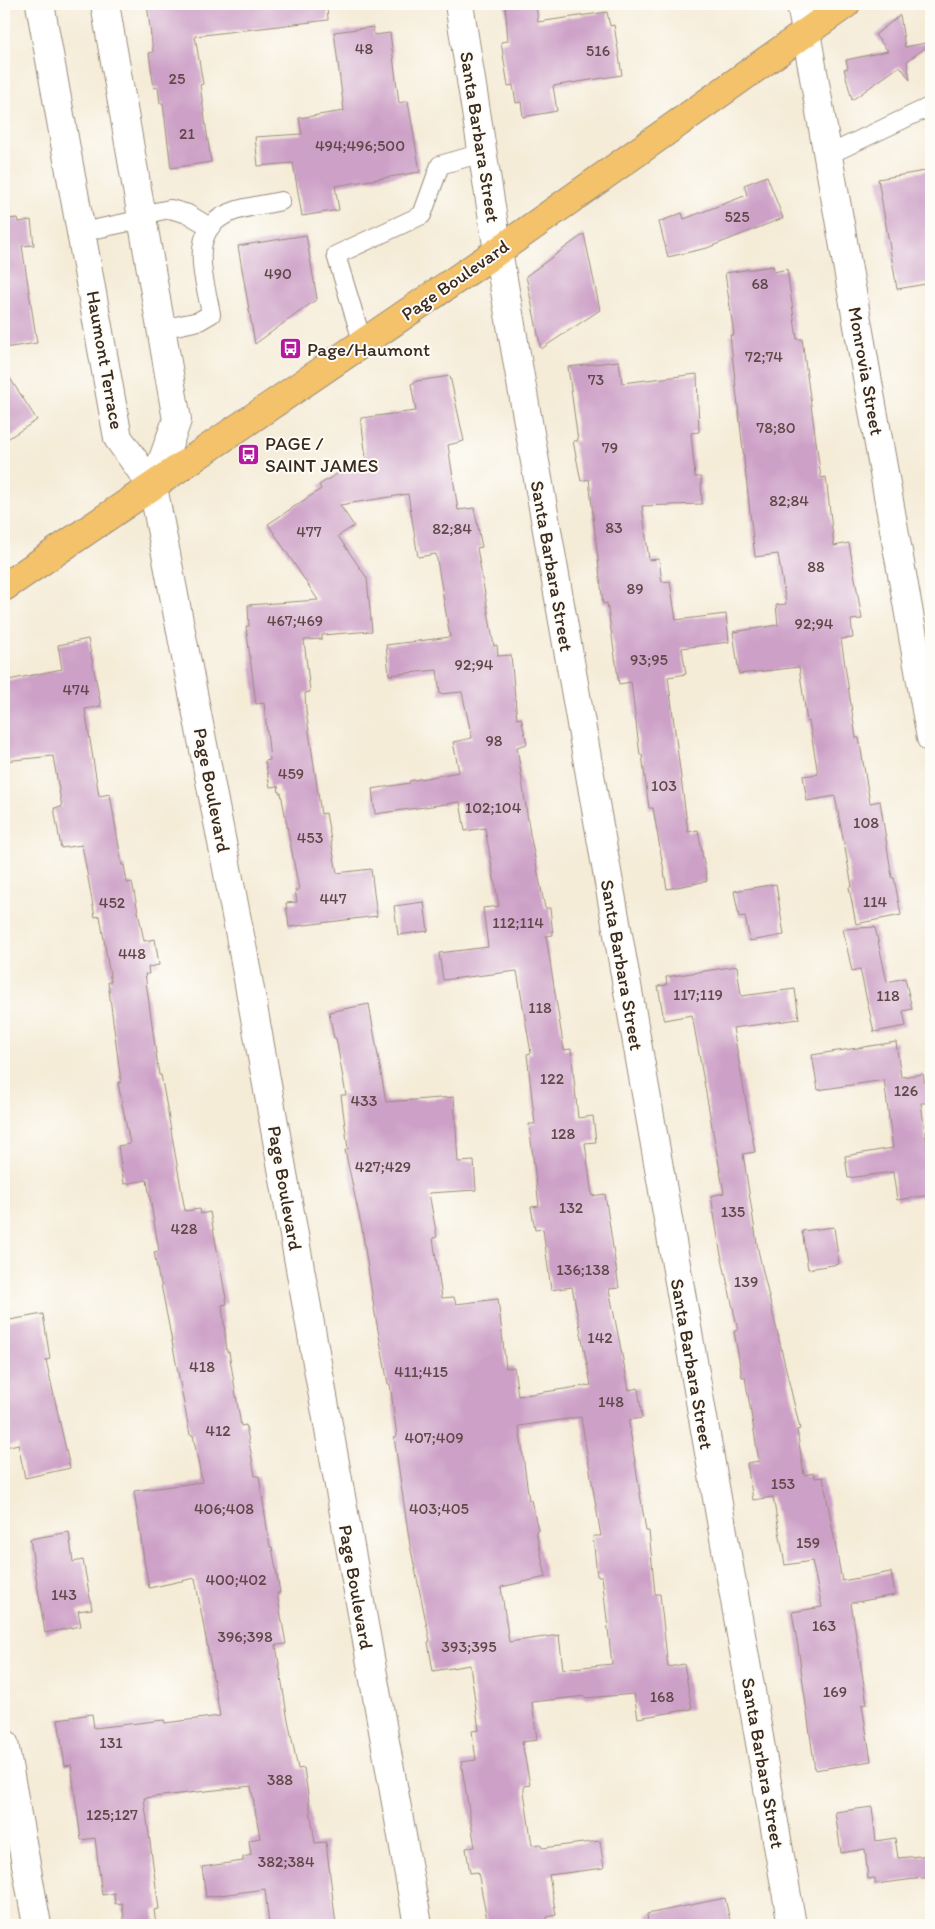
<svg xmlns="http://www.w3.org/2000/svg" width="935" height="1929" font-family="Itim,sans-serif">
	<rect width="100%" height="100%" fill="#fdfcf7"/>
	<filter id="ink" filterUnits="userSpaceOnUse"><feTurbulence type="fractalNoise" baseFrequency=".02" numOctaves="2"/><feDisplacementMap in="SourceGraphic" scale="10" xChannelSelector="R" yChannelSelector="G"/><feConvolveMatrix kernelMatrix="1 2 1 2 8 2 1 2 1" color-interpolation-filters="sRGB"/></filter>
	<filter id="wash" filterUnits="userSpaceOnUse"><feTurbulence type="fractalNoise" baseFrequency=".0096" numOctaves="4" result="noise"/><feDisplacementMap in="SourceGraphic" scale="20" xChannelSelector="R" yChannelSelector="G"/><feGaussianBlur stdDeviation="1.12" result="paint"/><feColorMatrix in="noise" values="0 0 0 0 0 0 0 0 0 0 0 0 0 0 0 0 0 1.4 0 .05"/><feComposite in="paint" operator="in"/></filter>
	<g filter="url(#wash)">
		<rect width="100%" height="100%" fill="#f5ecd8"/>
		<g id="blocks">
			<path fill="#cda1c7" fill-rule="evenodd" d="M147,4H327L328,20L195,36L203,84L200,85L211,162L171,168L163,103H160L158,87L154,88L149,53L153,52Z
				M505,4H536L538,22L607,12L610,26L614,25L622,75L553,86L557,111L523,117L521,102L516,103L513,85L508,86L501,42L508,41Z
				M900,15L905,47L931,42V44L907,61L910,80L900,66L852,100L844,69L848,68L846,60L888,51L875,35Z
				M373,27L374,35L390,33L399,103L408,101L420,172L335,186L339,210L302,216L293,163L258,166L255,137L302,134L299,118L344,111L334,32Z
				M931,170V283L897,289L878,179Z
				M767,176L783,218L707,248L668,257L659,222L682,213L684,219L747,195L744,185Z
				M18,218L19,222L31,220L34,245L22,246L37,343L4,348V219Z
				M584,234L600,310L541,349L526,276Z
				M306,235L317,299L255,344L238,246Z
				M773,266L774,272L787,269L797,339H802L821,478L826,477L834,546L849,543L862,619L851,620L853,638L841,639L856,738H859L870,803L880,801L892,878H894L901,915L856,924L849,887L852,886L835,796L807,801L803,776L818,774L809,721L807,722L799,667L739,674L733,632L778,625L776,605L786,604L778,554L755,557L730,335H734L725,273Z
				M619,361L622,383L697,374L699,432L691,433L695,477H701L702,504L642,506L649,560L659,559L662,582L670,581L676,620L726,614L729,642L682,648L686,674L668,677L688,832L698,830L707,881L667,889L653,808H649L642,755H640L631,682L619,684L607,603L603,604L589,479L581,481L573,441H578L568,367Z
				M4,369L37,420L4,441Z
				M450,376L464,441L448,445L458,510L474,508L482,547L477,548L494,646L497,645L498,656L511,655L517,719L521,718L527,744L517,747L530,834L545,908H550L553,935L546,936L564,1050L571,1049L578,1118L593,1116L596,1142L585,1143L592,1196L605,1194L619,1288L609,1289L629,1390L638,1388L642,1418L629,1420V1424L646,1531H649L655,1594H660L668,1667L684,1664L692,1709L638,1718L634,1694L585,1698V1696L532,1702L537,1740L522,1742L530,1785L524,1786V1792L532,1845L541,1844L542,1848L600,1841L604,1868L549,1875L556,1915L547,1917L548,1925H488L478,1872L470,1873L466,1848L475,1847L461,1762L476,1760L472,1731L479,1730L470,1665L433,1671L428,1642L430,1641L410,1545L394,1437L397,1436L390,1384H388L375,1314L362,1229L345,1150L348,1149L341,1095H346L336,1038H334L329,1012L369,1004L386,1102L454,1097L458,1162L474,1161L476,1190L429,1193L437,1237L433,1238L442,1298L454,1297L456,1304L498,1299L506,1368L514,1367L518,1396L591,1385L572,1287L551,1290L543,1229L535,1230L531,1207L539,1206L529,1124H535L527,1054L531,1053L517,971L443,980L439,953L488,947L483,908L499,906L485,828L465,831L460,802L375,814L372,789L410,783L409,781L459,772L453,742L472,738L462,692L440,694L437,670L389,675L386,645L450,637L436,554L418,557L408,494L340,505L354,526L338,536L367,578L372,631L322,635V639L304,640L310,692L305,693L306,711L321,814L326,813L337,873L371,869L377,916L289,927L286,903L297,902L295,890H299L281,793H279L278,786L270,787L265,761L270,760L264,703L256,704L246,626H249L248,605L318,600L268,524L321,489L319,485L340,472L367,466L361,418L416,411L411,384L417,381ZM581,1417L601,1536H593L597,1576H602L612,1664L563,1669L559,1635L509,1642L501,1587L546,1577L536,1531L538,1530L531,1500H529L519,1426Z
				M88,639L101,706L85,709L99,796L110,794L122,865H124L127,883L132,882L144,941L155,939L159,965L148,967L149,974H145L159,1075H161L171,1130L185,1211L200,1209L201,1214L210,1212L227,1304L222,1305L227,1352H229L241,1426L246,1425L255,1476H259L270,1547H272L280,1593H277L286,1644L276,1645L287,1715L298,1769L304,1768L315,1843L326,1842L336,1925H269L265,1889L206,1897L202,1867L243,1861V1857L251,1855L249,1840L260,1838L251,1786L144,1798L159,1909L154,1910L156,1925H125L122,1903L115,1904L114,1893L102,1895L95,1838L81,1840L71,1765L65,1766L58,1719L92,1714L94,1728L164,1720L165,1723L220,1716L195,1578L149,1588L144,1560L134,1491L202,1482L193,1435H190L160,1279H159L154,1252L159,1251L147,1180L124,1184L118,1146L130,1144L118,1083L121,1082L108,982H111L100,916L95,917L82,845L61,848L54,808L62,807L53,756L4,761V681L62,669L58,645Z
				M776,884L784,935L750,941L745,916L739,917L734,891Z
				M424,902L428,931L398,935L394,906Z
				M875,927L887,982L905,978L912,1009L903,1011L906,1026L874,1032L860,969L852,971L843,929Z
				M737,966L741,996L795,989L799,1019L733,1028L755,1152L743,1154L758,1250L800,1429L797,1430L804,1475L814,1473L815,1478L823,1477L842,1581L891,1572L895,1595L851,1603L867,1704L862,1705L871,1761L815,1770L798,1647L792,1612L822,1607L812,1561L785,1565L773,1497L753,1500L747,1463L759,1461L745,1377H742L734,1331L738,1330L720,1250L711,1196L724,1193L692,1015L664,1020L658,986L667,985L666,977Z
				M896,1042L901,1077L923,1074L928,1103H921L928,1154L931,1153V1195L897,1200L893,1172L848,1178L845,1156L893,1148L884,1080L818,1090L812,1055Z
				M834,1227L839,1264L808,1269L802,1231Z
				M43,1314L50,1359L46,1360L70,1468L25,1478L18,1444L6,1447L4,1434V1321Z
				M69,1532L73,1562L83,1560L92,1609L78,1611L81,1626L45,1633L30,1539Z
				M872,1807L876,1841L895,1838L898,1858L931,1855V1877L875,1884V1878L868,1879L865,1849L841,1853L835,1812Z
				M725,1898L731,1925H648L647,1914Z"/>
		</g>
	</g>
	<g filter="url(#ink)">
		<use href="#blocks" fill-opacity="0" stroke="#988b7b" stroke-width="1"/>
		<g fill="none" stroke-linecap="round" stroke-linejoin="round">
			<defs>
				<path id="service" d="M828,155L931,106
					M82,232L143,219L155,212L170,209L188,214L210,227
					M162,329L199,321L211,314C205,278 185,229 232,212C247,206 265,205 281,201
					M363,344L336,255L422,215L440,165L482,153"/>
				<path id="minor" d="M40,4L118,438L153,487
					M105,4L177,420L153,487
					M459,4L498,251L792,1925
					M801,4L931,738
					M4,1743L37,1925"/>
				<path id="tertiary" d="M153,487L243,951L418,1925"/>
				<path id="primary" d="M4,587L498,251L846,4"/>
			</defs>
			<use href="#service" stroke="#988b7b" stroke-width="20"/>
			<use href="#minor" stroke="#988b7b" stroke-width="30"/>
			<use href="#tertiary" stroke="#988b7b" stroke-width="30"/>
			<use href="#primary" stroke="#988b7b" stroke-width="30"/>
			<use href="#service" stroke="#fff" stroke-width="18"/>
			<use href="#minor" stroke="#fff" stroke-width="28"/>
			<use href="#tertiary" stroke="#fff" stroke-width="28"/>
			<use href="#primary" stroke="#f3c26a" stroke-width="28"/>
		</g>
	</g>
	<defs>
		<symbol id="bus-square" viewBox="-11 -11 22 22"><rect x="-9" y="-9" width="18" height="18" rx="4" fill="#b5179e" stroke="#fdfcf7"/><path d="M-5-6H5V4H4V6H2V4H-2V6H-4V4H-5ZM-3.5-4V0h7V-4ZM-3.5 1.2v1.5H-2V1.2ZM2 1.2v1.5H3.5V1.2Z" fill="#fff"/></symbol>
	</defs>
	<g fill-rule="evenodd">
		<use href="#bus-square" x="278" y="336" width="25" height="25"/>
		<use href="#bus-square" x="236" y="442" width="25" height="25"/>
	</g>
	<g text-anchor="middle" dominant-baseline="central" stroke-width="4" stroke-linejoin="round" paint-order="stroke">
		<g font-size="16" fill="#604848">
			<text x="364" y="48">48</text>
			<text x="598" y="50">516</text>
			<text x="177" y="78">25</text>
			<text x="187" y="133">21</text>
			<text x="360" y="145">494;496;500</text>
			<text x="737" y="216">525</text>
			<text x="278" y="273">490</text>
			<text x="760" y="283">68</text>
			<text x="764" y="356">72;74</text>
			<text x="596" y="379">73</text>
			<text x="776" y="427">78;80</text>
			<text x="610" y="447">79</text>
			<text x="789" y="500">82;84</text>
			<text x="614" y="527">83</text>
			<text x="452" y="528">82;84</text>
			<text x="309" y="531">477</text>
			<text x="816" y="566">88</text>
			<text x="635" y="588">89</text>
			<text x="295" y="620">467;469</text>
			<text x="814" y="623">92;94</text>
			<text x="649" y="659">93;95</text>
			<text x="474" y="664">92;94</text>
			<text x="76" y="689">474</text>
			<text x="494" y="740">98</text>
			<text x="291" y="773">459</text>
			<text x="664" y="785">103</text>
			<text x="493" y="807">102;104</text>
			<text x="866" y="822">108</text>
			<text x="310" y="837">453</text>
			<text x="333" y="898">447</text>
			<text x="875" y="901">114</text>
			<text x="112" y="902">452</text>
			<text x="518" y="922">112;114</text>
			<text x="132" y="953">448</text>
			<text x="698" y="994">117;119</text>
			<text x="888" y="995">118</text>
			<text x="540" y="1007">118</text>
			<text x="552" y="1078">122</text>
			<text x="906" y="1090">126</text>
			<text x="364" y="1100">433</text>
			<text x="563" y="1133">128</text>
			<text x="383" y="1166">427;429</text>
			<text x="571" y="1207">132</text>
			<text x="733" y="1211">135</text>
			<text x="184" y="1228">428</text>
			<text x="583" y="1269">136;138</text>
			<text x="746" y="1281">139</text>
			<text x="600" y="1337">142</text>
			<text x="202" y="1366">418</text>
			<text x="421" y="1371">411;415</text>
			<text x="611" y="1401">148</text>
			<text x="218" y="1430">412</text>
			<text x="434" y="1437">407;409</text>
			<text x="783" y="1483">153</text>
			<text x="224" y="1508">406;408</text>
			<text x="439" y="1508">403;405</text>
			<text x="808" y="1542">159</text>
			<text x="236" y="1579">400;402</text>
			<text x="64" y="1594">143</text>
			<text x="824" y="1625">163</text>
			<text x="245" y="1636">396;398</text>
			<text x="469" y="1646">393;395</text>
			<text x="835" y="1691">169</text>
			<text x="662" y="1696">168</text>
			<text x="111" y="1742">131</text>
			<text x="280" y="1779">388</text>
			<text x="112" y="1814">125;127</text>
			<text x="286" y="1861">382;384</text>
		</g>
		<g font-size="19" fill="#3b2a1e" stroke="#fdfcf7">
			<text transform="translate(480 137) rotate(81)">Santa Barbara Street</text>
			<text transform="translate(455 280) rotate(-35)">Page Boulevard</text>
			<text transform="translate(105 360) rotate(80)">Haumont Terrace</text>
			<text transform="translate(866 371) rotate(80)">Monrovia Street</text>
			<text transform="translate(552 566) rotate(80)">Santa Barbara Street</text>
			<text transform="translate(212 790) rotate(79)">Page Boulevard</text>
			<text transform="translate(622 965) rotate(80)">Santa Barbara Street</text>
			<text transform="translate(285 1188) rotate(80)">Page Boulevard</text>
			<text transform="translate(692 1364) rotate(80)">Santa Barbara Street</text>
			<text transform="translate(356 1587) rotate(80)">Page Boulevard</text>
			<text transform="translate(763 1763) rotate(80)">Santa Barbara Street</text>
		</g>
		<g font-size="19" fill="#3b2a1e" stroke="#fdfcf7" text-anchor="start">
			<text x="307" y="349">Page/Haumont</text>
			<text x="265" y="443">PAGE /<tspan x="265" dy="22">SAINT JAMES</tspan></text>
		</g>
	</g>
	<rect width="935" height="1929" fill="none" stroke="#fdfcf7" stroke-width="20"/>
</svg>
